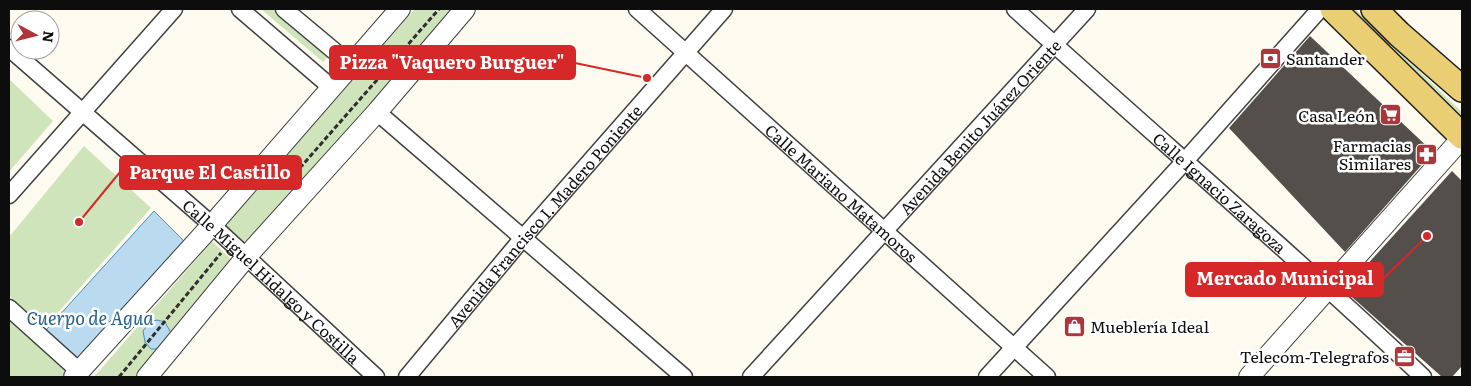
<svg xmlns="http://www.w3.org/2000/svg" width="1471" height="386" font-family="Literata,serif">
	<rect width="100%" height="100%" fill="#fdfbef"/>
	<path fill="#d0e4bc" d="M261,9H276L329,56L323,62Z
		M415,9H458L249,247L224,227Z
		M1341,9H1355L1462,112V118L1458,123Z
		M9,79L53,121L9,172Z
		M84,146L151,208L45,327L9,296V237Z
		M212,241L236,264L140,377H94Z
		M9,315L68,370L62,377H9Z"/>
	<path fill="#b9daef" stroke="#488dbe" d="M154,211L187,244L80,364L46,330Z
		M157,320L165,322L171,333L159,349H151L145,342L143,331L150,322Z"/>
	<path fill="#554f4b" d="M1310,36L1433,152L1345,252L1229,128Z
		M1452,171L1462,181V366L1452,377H1442L1344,290Z"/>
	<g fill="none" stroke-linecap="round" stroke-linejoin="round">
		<defs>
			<g id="minor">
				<path d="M240,9L332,88"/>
				<path d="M284,9L351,65"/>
				<path id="s1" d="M637,9L1047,377"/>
				<path id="s2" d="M1015,9C1150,132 1290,251 1423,377"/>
				<path id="s3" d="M9,48L212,225L376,377"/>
				<path d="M377,112L684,377"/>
				<path d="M9,195L174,9"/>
				<path d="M9,308L79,371"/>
				<path id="s4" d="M407,377L522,239L724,9"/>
				<path id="s5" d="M751,377L1087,9"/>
				<path d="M987,377L1184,162L1320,9"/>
			</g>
			<path id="tertiary" d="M74,377L212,225L400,9
				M147,377L247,256L377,112L465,9
				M1249,377L1462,138"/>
			<path id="primary" d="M1333,9L1462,136
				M1374,9L1399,34L1462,89"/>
		</defs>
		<use href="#minor" stroke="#404040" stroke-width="19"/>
		<use href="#tertiary" stroke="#404040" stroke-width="22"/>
		<use href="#primary" stroke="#1e1e1e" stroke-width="28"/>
		<path stroke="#2f2f2f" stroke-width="3" stroke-dasharray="5 2.5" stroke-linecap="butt" d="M285,185L439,9
			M119,377L221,253"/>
		<use href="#minor" stroke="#fff" stroke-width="16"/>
		<use href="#tertiary" stroke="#fff" stroke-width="20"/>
		<use href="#primary" stroke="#e9ce73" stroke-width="25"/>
	</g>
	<defs>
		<symbol id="bank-square" viewBox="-11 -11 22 22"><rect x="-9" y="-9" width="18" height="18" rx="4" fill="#ae3539" stroke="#fff"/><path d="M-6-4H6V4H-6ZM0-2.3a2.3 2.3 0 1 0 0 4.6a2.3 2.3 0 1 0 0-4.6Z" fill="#fff"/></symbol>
		<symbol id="supermarket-square" viewBox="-11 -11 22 22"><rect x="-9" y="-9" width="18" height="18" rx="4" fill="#ae3539" stroke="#fff"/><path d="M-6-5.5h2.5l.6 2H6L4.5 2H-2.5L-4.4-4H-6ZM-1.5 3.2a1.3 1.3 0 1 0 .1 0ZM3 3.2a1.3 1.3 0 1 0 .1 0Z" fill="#fff"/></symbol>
		<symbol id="pharmacy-square" viewBox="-11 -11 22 22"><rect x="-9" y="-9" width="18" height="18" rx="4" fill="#ae3539" stroke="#fff"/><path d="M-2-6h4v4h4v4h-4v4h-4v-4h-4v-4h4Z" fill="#fff"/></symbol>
		<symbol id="shop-square" viewBox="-11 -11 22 22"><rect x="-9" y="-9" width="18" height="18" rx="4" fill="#ae3539" stroke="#fff"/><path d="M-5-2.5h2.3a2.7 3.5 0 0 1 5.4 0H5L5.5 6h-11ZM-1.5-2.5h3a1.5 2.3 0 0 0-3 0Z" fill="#fff"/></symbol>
		<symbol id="office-square" viewBox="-11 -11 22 22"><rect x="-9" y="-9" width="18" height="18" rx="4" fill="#ae3539" stroke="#fff"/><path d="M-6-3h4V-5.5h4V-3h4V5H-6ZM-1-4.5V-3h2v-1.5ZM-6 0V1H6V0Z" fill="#fff"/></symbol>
	</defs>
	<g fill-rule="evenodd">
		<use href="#bank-square" x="1258" y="46" width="25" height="25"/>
		<use href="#supermarket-square" x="1378" y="102" width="25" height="25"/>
		<use href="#pharmacy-square" x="1414" y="142" width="25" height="25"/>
		<use href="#shop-square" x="1062" y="314" width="25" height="25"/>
		<use href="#office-square" x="1392" y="344" width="25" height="25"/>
	</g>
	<g text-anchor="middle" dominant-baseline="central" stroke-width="5" stroke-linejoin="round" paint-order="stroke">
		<g font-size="16" fill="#0d0d0d" stroke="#fff" text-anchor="end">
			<text x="1286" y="58" text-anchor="start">Santander</text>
			<text x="1375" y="115">Casa León</text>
			<text x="1411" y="145">Farmacias<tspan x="1411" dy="18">Similares</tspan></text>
			<text x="1090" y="326" text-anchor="start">Mueblería Ideal</text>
			<text x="1389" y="356">Telecom-Telegrafos</text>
		</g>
		<g font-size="16" fill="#0d0d0d" stroke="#fff">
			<text stroke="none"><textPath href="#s5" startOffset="339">Avenida Benito Juárez Oriente</textPath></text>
			<text stroke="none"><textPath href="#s2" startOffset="275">Calle Ignacio Zaragoza</textPath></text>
			<text stroke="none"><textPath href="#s1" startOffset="275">Calle Mariano Matamoros</textPath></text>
			<text stroke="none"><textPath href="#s4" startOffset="212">Avenida Francisco I. Madero Poniente</textPath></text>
			<text stroke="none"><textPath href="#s3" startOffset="351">Calle Miguel Hidalgo y Costilla</textPath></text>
		</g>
		<g font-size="18" font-style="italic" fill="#246091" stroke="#fff">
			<text x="90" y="317">Cuerpo de Agua</text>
		</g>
	</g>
	<path fill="none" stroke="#d62828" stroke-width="2" d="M647 78L575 63M79 222L120 172M1427 236L1383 279"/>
	<g fill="#d62828" stroke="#fff" stroke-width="2">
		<circle cx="647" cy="78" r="5"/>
		<circle cx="79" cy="222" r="5"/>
		<circle cx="1427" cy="236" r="5"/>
	</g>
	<g fill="#d62828" stroke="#d62828" stroke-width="2">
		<rect x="330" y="46" width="245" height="33" rx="5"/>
		<rect x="120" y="156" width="181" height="33" rx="5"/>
		<rect x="1186" y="263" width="197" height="33" rx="5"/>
	</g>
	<g font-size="18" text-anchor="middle" font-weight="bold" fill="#fff">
		<text x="452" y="69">Pizza "Vaquero Burguer"</text>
		<text x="210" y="179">Parque El Castillo</text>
		<text x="1285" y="285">Mercado Municipal</text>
	</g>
	<rect width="1471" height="386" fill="none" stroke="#0d0d0d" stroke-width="20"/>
	<g transform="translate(35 35) rotate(97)"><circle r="24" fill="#ffffff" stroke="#9e9e9e"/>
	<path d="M0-4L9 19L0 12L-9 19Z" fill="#ae3539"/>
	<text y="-8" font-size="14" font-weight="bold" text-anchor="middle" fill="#0d0d0d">N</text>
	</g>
</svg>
